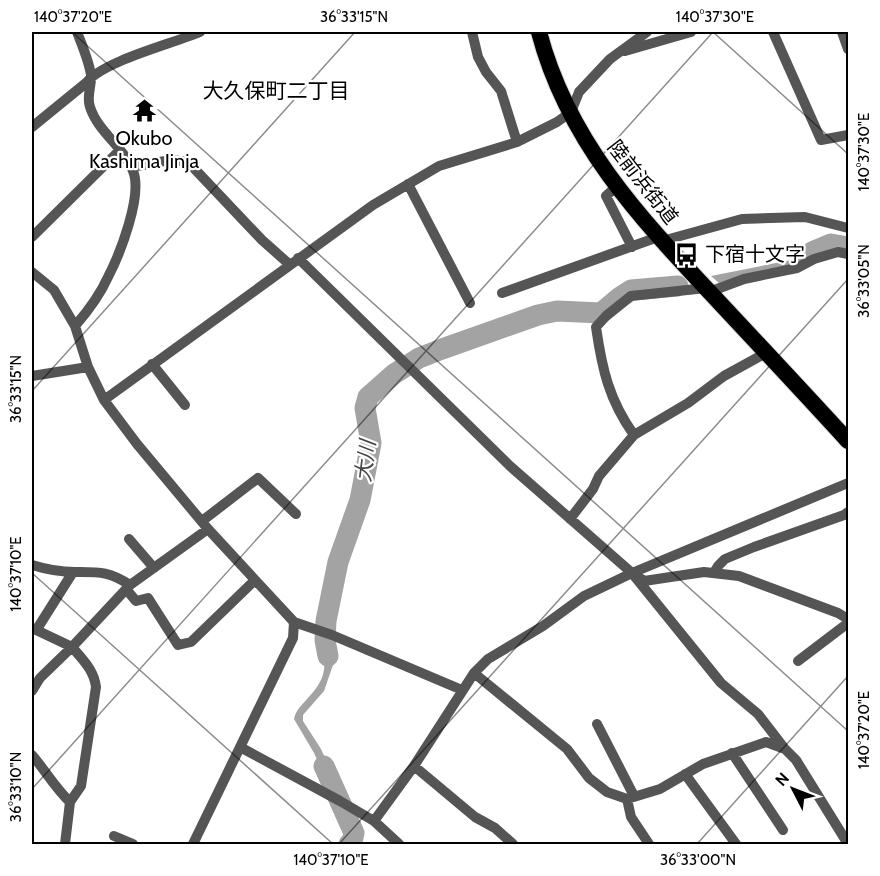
<svg xmlns="http://www.w3.org/2000/svg" width="880" height="876" font-family="Cabin,'Noto Sans JP',sans-serif">
	<rect width="100%" height="100%" fill="#fff"/>
	<path fill="#a3a3a3" d="M830,241L848,243V246L839,244L792,266L719,283L711,276L791,260Z
		M320,636L330,639L333,665L324,691L303,715V721L321,749L342,795L330,788L314,753L294,719C296,710 301,706 307,699C329,676 326,665 320,636Z
		M338,807L361,822L360,831L352,844H343L349,836L348,827Z"/>
	<g fill="none" stroke-linecap="round" stroke-linejoin="round">
		<path stroke="#a3a3a3" stroke-width="21" d="M812,252L831,244L848,247
			M328,656L325,640L326,621L338,562L360,500L371,443L365,408L368,397L394,374L419,358L442,349L538,315L557,311L601,313L620,297L631,290L678,286
			M324,766L354,833L352,842L349,844"/>
		<defs>
			<path id="trunk" d="M539,32C568,143 642,220 718,301C762,348 805,394 848,441"/>
		</defs>
		<use href="#trunk" stroke="#dbdbdb" stroke-width="18"/>
		<path stroke="#555" stroke-width="10" d="M472,32L478,57L486,72L501,91L517,142
			M773,32L821,140L848,135
			M842,32L848,49
			M625,51L691,32
			M32,127L86,83C103,61 172,44 200,32
			M131,167C150,165 171,156 189,163L262,240L289,264
			M408,184L470,303
			M616,187L606,196L632,247
			M32,237L120,150
			M662,241L742,219L805,217L848,228
			M298,258L510,466L632,573L721,683L758,714L785,749
			M32,272L54,290L75,326L88,367L104,400L137,444L208,529L294,622L293,638L193,844
			M709,292L744,279L797,268L814,259L838,252L848,254
			M502,293L658,237
			M75,326C88,311 100,295 108,277C120,254 143,195 133,171C124,147 98,132 90,107C86,96 92,86 91,75C89,61 82,45 77,32
			M152,364L185,405
			M32,376L88,367
			M104,400L373,205L439,166L517,142L557,122L571,112L579,92L610,59L647,32
			M634,435C609,400 602,369 596,327L606,316L631,296L706,288
			M570,519L593,489L599,476L634,435L688,403L724,376L766,353
			M202,521L258,478L296,514
			M129,539L154,568
			M32,565C45,569 61,572 75,572C99,572 109,571 130,585
			M714,573L718,566L725,559L754,547L844,515L848,512
			M635,575L644,581L704,572L739,576L838,613L848,619
			M126,589L136,601L148,598L178,645L191,642L255,580
			M294,622L332,635L462,690
			M32,628L72,647L130,585L208,529
			M37,629L73,572
			M798,661L848,623
			M474,673L567,749L589,778L607,792L627,799L660,789L703,764L766,742L785,749L796,760L848,844
			M32,691L40,678L72,647C83,660 94,670 96,687L81,786L70,802L65,844
			M597,724L634,796
			M240,747L340,801L374,821L399,844
			M732,753L783,830
			M32,755C45,770 55,788 70,802
			M414,766L475,817L495,828L513,844
			M685,774L736,844
			M627,799L631,817L649,844
			M374,821L414,766L474,673L488,659L543,626L584,596L632,573L848,483
			M114,836L133,844"/>
		<use href="#trunk" stroke="#000" stroke-width="16"/>
	</g>
	<path fill="none" stroke="#000" stroke-width="1.5" stroke-opacity="0.45" d="M72,32L848,731M713,32L848,154M32,391L355,32M32,573L333,844M32,789L713,32M339,844L848,279M697,844L848,676"/>
	<defs>
		<symbol id="temple-bare" viewBox="-9 -9 18 18"><path d="M0-6L5-2H3V0L6.5 2.5H4V6H1.5V3h-3V6H-4V2.5H-6.5L-3 0V-2H-5Z" fill="#000" stroke="#fff" stroke-width="2.5" paint-order="stroke"/></symbol>
		<symbol id="bus-bare" viewBox="-9 -9 18 18"><path d="M-5-6H5V4H4V6H2V4H-2V6H-4V4H-5ZM-3.5-4V0h7V-4ZM-3.5 1.2v1.5H-2V1.2ZM2 1.2v1.5H3.5V1.2Z" fill="#000" stroke="#fff" stroke-width="2.5" paint-order="stroke"/></symbol>
	</defs>
	<g fill-rule="evenodd">
		<use href="#temple-bare" x="128" y="94" width="33" height="33"/>
		<use href="#bus-bare" x="670" y="238" width="33" height="33"/>
	</g>
	<g text-anchor="middle" dominant-baseline="central" stroke-width="4.5" stroke-linejoin="round" paint-order="stroke">
		<g font-size="20" fill="#000" stroke="#fff">
			<text x="144" y="138">Okubo<tspan x="144" dy="23">Kashima Jinja</tspan></text>
			<text x="705" y="254" text-anchor="start">下宿十文字</text>
		</g>
		<g font-size="20" fill="#000" stroke="#fff">
			<text transform="translate(643 182) rotate(52)">陸前浜街道</text>
		</g>
		<g font-size="21" fill="#000" stroke="#fff">
			<text x="276" y="90">大久保町二丁目</text>
		</g>
		<g font-size="21" font-style="italic" fill="#444" stroke="#fff">
			<text transform="translate(365 461) rotate(-83)">大川</text>
		</g>
	</g>
	<rect width="880" height="876" fill="none" stroke="#ffffff" stroke-width="66"/>
	<g transform="translate(793 789) rotate(312)" stroke="#ffffff" stroke-width="4.5" paint-order="stroke">
	<path d="M0-4.5L10 22L0 15L-10 22Z" fill="#000000"/>
	<text y="-9" font-size="16" font-weight="bold" text-anchor="middle" fill="#000000">N</text>
	</g>
	<rect x="33" y="33" width="814" height="810" fill="none" stroke="#000" stroke-width="2"/>
	<g font-size="15" text-anchor="middle" fill="#000">
		<text x="73" y="22">140°37'20"E</text>
		<text x="354" y="22">36°33'15"N</text>
		<text x="715" y="22">140°37'30"E</text>
		<text transform="translate(864 152) rotate(-90)" y="5">140°37'30"E</text>
		<text transform="translate(864 281) rotate(-90)" y="5">36°33'05"N</text>
		<text transform="translate(16 389) rotate(-90)" y="5">36°33'15"N</text>
		<text transform="translate(16 574) rotate(-90)" y="5">140°37'10"E</text>
		<text transform="translate(864 730) rotate(-90)" y="5">140°37'20"E</text>
		<text transform="translate(16 787) rotate(-90)" y="5">36°33'10"N</text>
		<text x="331" y="865">140°37'10"E</text>
		<text x="698" y="865">36°33'00"N</text>
	</g>
</svg>
